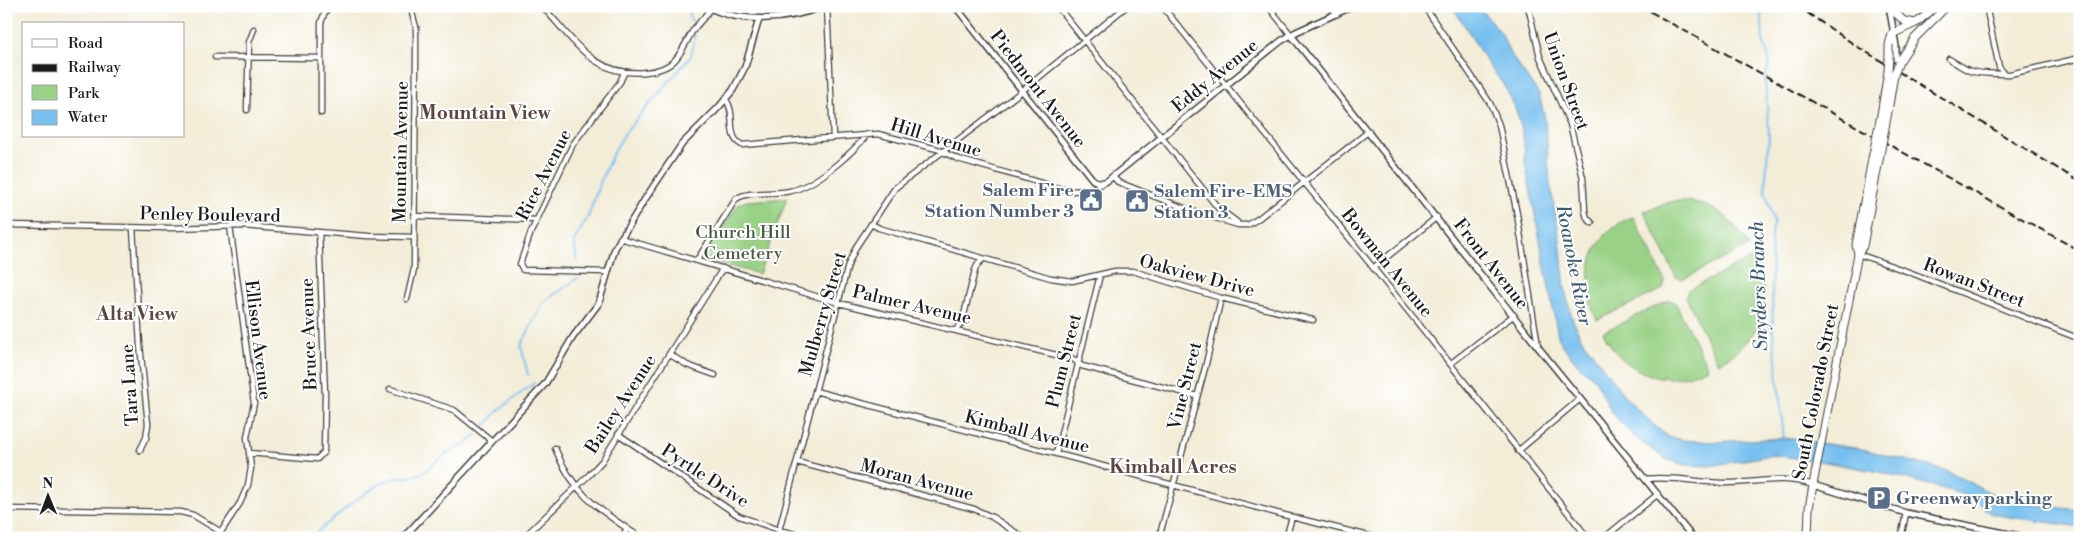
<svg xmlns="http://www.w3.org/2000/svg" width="2086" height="544" font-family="'Libre Bodoni',serif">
	<rect width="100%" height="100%" fill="#fff"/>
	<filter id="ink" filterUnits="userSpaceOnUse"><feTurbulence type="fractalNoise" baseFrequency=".02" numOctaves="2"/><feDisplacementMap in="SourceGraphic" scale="10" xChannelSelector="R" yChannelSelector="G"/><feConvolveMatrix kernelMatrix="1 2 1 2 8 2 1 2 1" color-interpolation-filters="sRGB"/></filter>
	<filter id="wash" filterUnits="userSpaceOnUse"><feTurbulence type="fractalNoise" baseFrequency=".0096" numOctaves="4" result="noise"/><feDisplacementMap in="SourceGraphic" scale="20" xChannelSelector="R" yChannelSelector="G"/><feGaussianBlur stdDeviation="1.12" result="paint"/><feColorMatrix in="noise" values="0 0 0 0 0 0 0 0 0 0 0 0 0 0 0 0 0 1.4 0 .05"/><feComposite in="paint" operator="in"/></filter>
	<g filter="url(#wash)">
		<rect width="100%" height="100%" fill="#f3edd8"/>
		<path fill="#99d286" stroke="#5a7751" d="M787,198L759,274L703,259V255L739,204L746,201Z
			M1673,201C1708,199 1732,216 1749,246L1683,279L1676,277L1644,211Z
			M1633,217L1665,281L1663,289L1597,320C1579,283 1589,231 1633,217Z
			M1754,257C1775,300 1762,342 1718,363L1686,297L1688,290Z
			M1669,300L1675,302L1708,368C1666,390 1623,374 1603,332Z"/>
		<path fill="#76bfef" stroke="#496e86" d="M1451,6H1478L1501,33L1510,54L1539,94L1545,119L1550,183L1560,240L1565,289L1572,318L1580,336L1626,398L1654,425L1668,437L1684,440L1714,442L1785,438L1862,449L1948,471L1997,496L2016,503L2080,510V527L2003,516L1989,513L1976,500L1958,493L1885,473L1825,462L1773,455L1710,466L1684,465L1666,459L1634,437L1612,413L1595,379L1578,365L1562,345L1558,336L1525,162C1525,133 1518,108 1502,83C1496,74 1489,67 1484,58C1473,40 1464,23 1451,6Z"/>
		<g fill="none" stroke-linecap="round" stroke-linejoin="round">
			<path stroke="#76bfef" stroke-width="2" d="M687,6L690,19L693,21
				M1761,6L1763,40L1770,62L1765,78L1769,135L1765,190L1774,222L1771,232L1773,332L1784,440
				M577,261L574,241L588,217L599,185L613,153L625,133L691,56L695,35
				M528,375L521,346L534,320L544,302L578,278
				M483,428L499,410L534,383
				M310,538C334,519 357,496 384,482C395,476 406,479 417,475C428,471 433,463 442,457C454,449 467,445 477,435"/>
		</g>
	</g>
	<g filter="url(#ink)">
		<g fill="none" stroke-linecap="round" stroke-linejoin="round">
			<defs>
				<path id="minor" d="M542,6C574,40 594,78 646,72C656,71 666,69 674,61C683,52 687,39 694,29C699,22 706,17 710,8
					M827,6L833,137
					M1057,6L1218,208L1237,222
					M1162,6L1421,327L1588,538
					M1268,6L1291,35
					M1330,6L1337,14
					M1424,6L1490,103L1499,125L1517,214L1538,346
					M1528,6L1540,57L1570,124L1583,178L1585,211L1587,218L1592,223
					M1986,6L1999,67L2003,72
					M215,57L320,58
					M1949,59C1956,63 1963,68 1970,71C1983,75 1997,73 2010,74L2080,58
					M726,100C737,113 725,137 742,145L878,134L937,149L958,159L1069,191L1091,190L1103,183
					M247,110L249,42L254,29
					M321,113V23L324,14L330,6
					M1113,177L1118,182L1189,210L1238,225H1248L1259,218L1369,131
					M414,216L537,220
					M871,224L879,228L1051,278L1072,281L1115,271H1133L1221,298L1313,320
					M6,225L170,228L243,226L368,236L414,237
					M133,228L140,345L148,424L146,438L140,450
					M620,238L839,303L1073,359L1082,366L1197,396
					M1858,254L1909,272L2080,339
					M697,260L736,199C749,190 773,195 790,191C816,186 851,154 868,134
					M1373,268L1437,217
					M607,272L523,270L520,264L531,232L573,144L620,82L624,73
					M407,299L414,269L416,58V27L410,6
					M956,330L962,323L975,270L978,264L983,259
					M669,354L687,365L715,375
					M1450,364L1514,315
					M390,389L454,410L492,441
					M815,391L1084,461L1284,515L1377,538
					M618,434L739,516L779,530L811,538
					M555,448C574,496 600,510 641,538
					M1518,451L1580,399
					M249,453L317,459L324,452L325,395L319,232
					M1056,454L1100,275
					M797,462L974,509L992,517L1024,538
					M1646,479C1672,476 1696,482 1722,483C1755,484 1780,474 1813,485
					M6,509L181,512L193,515L221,532
					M410,531L418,538
					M217,538L240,503L248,485L251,468L247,437L254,403L230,226
					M523,538L589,475L602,461L723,268
					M621,538L627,529
					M777,538L848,265L856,247L895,188L1022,91L1127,6
					M1159,538L1205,368L1221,298
					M1286,538L1292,517
					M1604,538L1658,494
					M1901,538L1906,513"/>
				<path id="tertiary" d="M707,6C740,25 789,20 824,6
					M955,6L1093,180L1100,183L1107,181L1281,41L1296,32L1353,6
					M1889,6L1896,46V60
					M1291,35L1542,352L1693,538
					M1813,485L1906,513L2029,538
					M403,538L545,384L573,337L599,303L615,248L645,199L682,144L719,107L733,90L745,67L759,19"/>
				<path id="primary" d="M1890,8L1904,21L1916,23
					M1889,57V45L1892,34L1916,23L1937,6
					M1899,62L1915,38L1947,6
					M1881,115L1888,71
					M1887,117L1894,75
					M1858,254L1856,245L1872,159
					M1808,538L1809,508L1815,474L1858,254L1863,246L1879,160"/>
			</defs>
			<use href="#minor" stroke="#3c3b38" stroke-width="7"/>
			<use href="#tertiary" stroke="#3c3b38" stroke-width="8"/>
			<use href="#primary" stroke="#3c3b38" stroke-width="9"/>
			<use href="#minor" stroke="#fff" stroke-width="4.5"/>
			<use href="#tertiary" stroke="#fff" stroke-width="5"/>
			<use href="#primary" stroke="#fff" stroke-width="7"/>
			<path stroke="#1c1c1c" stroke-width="2" stroke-dasharray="8 4" stroke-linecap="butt" d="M1640,6L2080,251
				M1797,6L1858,47L2080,182"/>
			<defs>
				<path id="primary-bridge" d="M1888,71L1889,57
					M1894,75L1899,62
					M1872,159L1881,115
					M1879,160L1887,117"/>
			</defs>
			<use href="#primary-bridge" stroke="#3c3b38" stroke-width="9" stroke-linecap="butt"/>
			<use href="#primary-bridge" stroke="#fff" stroke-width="7"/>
		</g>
	</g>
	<defs>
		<symbol id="civic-square" viewBox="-11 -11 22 22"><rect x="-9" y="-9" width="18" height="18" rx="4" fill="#5c6f8a" stroke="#fff"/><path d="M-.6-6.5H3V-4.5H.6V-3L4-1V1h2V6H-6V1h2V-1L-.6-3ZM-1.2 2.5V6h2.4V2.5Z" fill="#fff"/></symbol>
		<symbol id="parking-square" viewBox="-11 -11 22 22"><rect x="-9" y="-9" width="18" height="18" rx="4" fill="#5c6f8a" stroke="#fff"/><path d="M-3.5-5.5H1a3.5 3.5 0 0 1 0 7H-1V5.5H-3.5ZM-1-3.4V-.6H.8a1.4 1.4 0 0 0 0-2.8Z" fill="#fff"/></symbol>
	</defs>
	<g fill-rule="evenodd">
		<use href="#civic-square" x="1077" y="186" width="28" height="28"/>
		<use href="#civic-square" x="1123" y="187" width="28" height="28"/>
		<use href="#parking-square" x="1865" y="484" width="28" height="28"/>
	</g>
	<g text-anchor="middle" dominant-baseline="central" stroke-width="4" stroke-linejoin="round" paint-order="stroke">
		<g font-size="18" fill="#1c1c1c" stroke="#fff">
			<text transform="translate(1215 76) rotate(-39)">Eddy Avenue</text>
			<text transform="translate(1566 81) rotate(70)">Union Street</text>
			<text transform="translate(1038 89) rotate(52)">Piedmont Avenue</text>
			<text transform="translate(936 138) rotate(17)">Hill Avenue</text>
			<text transform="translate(401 152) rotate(-89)">Mountain Avenue</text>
			<text transform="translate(544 175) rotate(-63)">Rice Avenue</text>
			<text transform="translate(210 215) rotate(1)">Penley Boulevard</text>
			<text transform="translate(1387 263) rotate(51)">Bowman Avenue</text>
			<text transform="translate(1491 264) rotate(52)">Front Avenue</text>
			<text transform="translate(1197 276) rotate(15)">Oakview Drive</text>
			<text transform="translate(1974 283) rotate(21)">Rowan Street</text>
			<text transform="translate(912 305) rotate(13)">Palmer Avenue</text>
			<text transform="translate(823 314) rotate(-74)">Mulberry Street</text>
			<text transform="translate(309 334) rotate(-92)">Bruce Avenue</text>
			<text transform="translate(258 340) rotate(83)">Ellison Avenue</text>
			<text transform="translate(1064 361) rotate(-76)">Plum Street</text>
			<text transform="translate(130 385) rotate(-94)">Tara Lane</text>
			<text transform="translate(1185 386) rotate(-76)">Vine Street</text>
			<text transform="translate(1816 392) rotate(-79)">South Colorado Street</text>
			<text transform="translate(621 404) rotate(-57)">Bailey Avenue</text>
			<text transform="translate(1027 432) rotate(14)">Kimball Avenue</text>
			<text transform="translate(705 476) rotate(33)">Pyrtle Drive</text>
			<text transform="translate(917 480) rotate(15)">Moran Avenue</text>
		</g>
		<g font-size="18" font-weight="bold" fill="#4e5e75" stroke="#fff" text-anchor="start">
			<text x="1074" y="190" text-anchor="end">Salem Fire<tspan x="1074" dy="21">Station Number 3</tspan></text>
			<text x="1154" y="191">Salem Fire-EMS<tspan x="1154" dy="21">Station 3</tspan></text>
			<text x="1896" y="498">Greenway parking</text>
		</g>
		<g font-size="18" fill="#485c41" stroke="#fff">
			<text x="743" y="232">Church Hill<tspan x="743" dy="21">Cemetery</tspan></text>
		</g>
		<g font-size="19" font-weight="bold" fill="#5d4642" stroke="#fff">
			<text x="485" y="113">Mountain View</text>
			<text x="137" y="314">Alta View</text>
			<text x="1173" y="467">Kimball Acres</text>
		</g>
		<g font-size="19" font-style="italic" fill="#405d70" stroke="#fff">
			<text transform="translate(1574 265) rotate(79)">Roanoke River</text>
			<text transform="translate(1759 286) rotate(-92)">Snyders Branch</text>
		</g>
	</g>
	<rect width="2086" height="544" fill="none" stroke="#fff" stroke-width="25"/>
	<rect x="22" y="22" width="162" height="115" fill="#ffffff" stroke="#a4a4a4"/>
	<rect x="32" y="39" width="25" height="8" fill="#ffffff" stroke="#a4a4a4"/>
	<text x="68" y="48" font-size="15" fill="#1c1c1c">Road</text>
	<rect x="32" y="64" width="25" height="8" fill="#1c1c1c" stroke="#a4a4a4"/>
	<text x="68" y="72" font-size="15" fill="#1c1c1c">Railway</text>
	<rect x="32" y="85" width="25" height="15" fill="#99d286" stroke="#a4a4a4"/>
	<text x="68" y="98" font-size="15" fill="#1c1c1c">Park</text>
	<rect x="32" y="110" width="25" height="15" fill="#76bfef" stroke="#a4a4a4"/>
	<text x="68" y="122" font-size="15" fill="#1c1c1c">Water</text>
	<g transform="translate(48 496) rotate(359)" stroke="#ffffff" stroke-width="4" paint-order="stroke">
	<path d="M0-4L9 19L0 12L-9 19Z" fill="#1c1c1c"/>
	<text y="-8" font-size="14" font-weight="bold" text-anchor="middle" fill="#1c1c1c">N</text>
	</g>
</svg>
